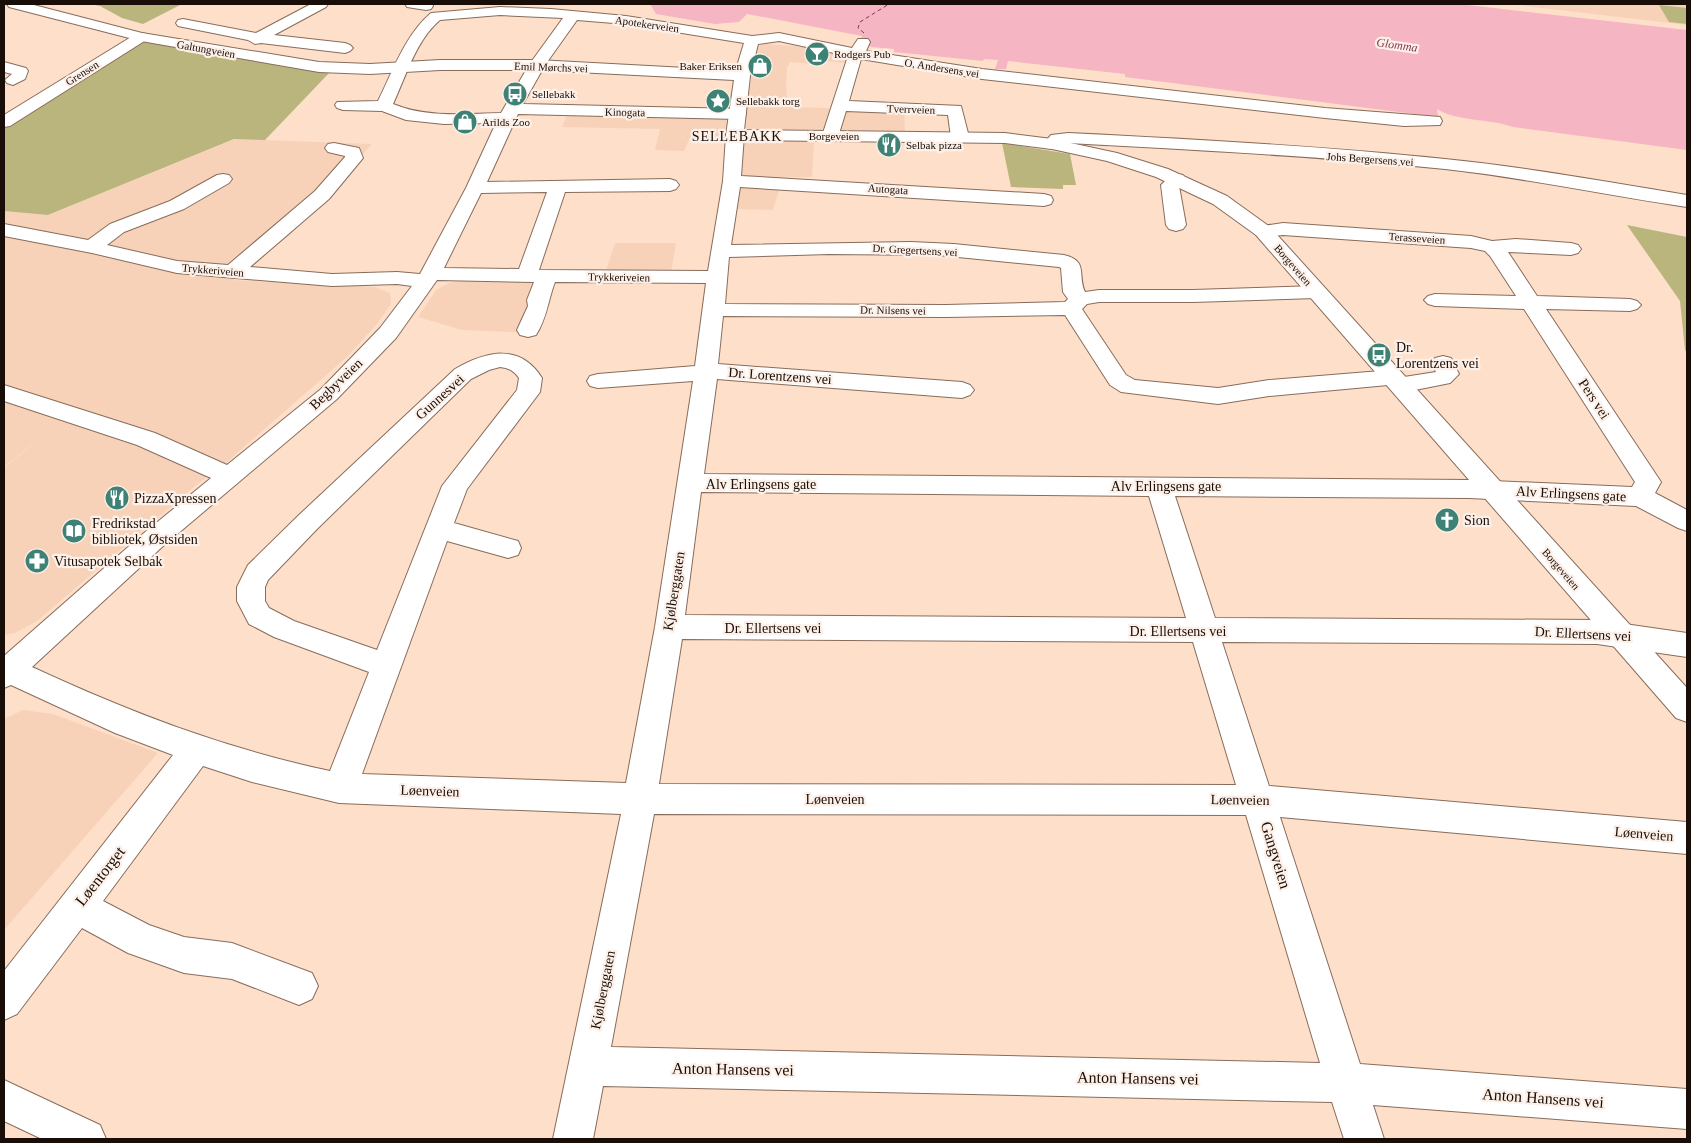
<svg xmlns="http://www.w3.org/2000/svg" width="1691" height="1143" font-family="Georgia,serif">
	<rect width="100%" height="100%" fill="#fedfca"/>
	<path fill="#f7d2b9" d="M1514,4H1687V25L1533,7Z
		M766,44L820,48L847,59L845,63L814,60L812,64L790,62L787,68L786,87L788,107L904,110L905,131L748,129L744,127L756,47Z
		M568,113L727,117L724,137H690L684,151L655,150L660,129L562,127Z
		M235,139L372,144L290,235L233,280L375,287L390,293L391,304L377,324L348,356L227,462L195,486L37,621L15,633L4,635V468L56,425L4,467V211L49,215Z
		M749,140H814L812,177H783L773,210L737,209L742,174L743,143Z
		M615,243H676L671,273L606,271Z
		M556,279L535,333L462,330L418,317L436,290L449,283L467,280Z
		M23,710L53,714L158,753L4,930V719Z"/>
	<path fill="#b9b57d" d="M89,4H182L143,24L122,18L100,6Z
		M1659,5L1687,8V24L1669,22Z
		M141,40L288,67L331,71L265,140L234,139L48,215L4,211V125Z
		M1002,143L1070,154L1076,185H1063V189L1011,187Z
		M1627,225L1687,237V353L1685,350L1680,301Z"/>
	<path fill="#f6b5c3" d="M650,4H1459L1687,30V150L1513,127C1488,118 1458,122 1437,109L1438,117L1125,77V74L1008,61L1006,69H995L998,60L984,59L983,61L894,52V49L872,47L859,42L862,36L747,14L739,22L715,24L656,14Z"/>
	<g fill="none" stroke-linecap="round" stroke-linejoin="round">
		<path stroke="#84384e" stroke-width="1" stroke-dasharray="4 3" stroke-linecap="butt" d="M864,33L858,28L860,22L889,4"/>
		<defs>
			<path id="minor" d="M311,4H328L326,7L274,35L345,43L350,45L353,48L350,51L345,53L261,43L255,44L248,40L178,26L176,23L178,20L183,19L256,33Z
				M405,4H432L433,6L431,9L426,10L407,7Z
				M500,7L551,9L626,16L752,36L779,33L852,48L858,39H868L870,42L866,51L982,69L1325,108L1440,117L1442,121L1440,125L1404,126L1325,118L982,79L861,59L849,101L961,106L969,137L966,141L960,142L954,141L951,137L948,115L846,111L837,140L831,141L825,140L822,136L848,56L779,41L758,44L750,76L748,79H736L734,76L744,43L626,24L577,20L545,65L523,104L738,109L744,110L746,114L744,118L738,119L518,114L487,182L670,179L676,181L679,185L676,189L670,191L565,192L539,270L708,271L723,181L726,135L729,131L735,130L741,131L744,135L741,176L1044,194L1051,196L1053,200L1051,204L1044,206L740,187L731,245L911,242L954,244L1064,255C1089,261 1077,275 1085,292L1099,290H1193L1316,286L1323,288L1326,292L1323,296L1316,298L1193,302H1099L1087,304L1082,309L1126,375L1135,380L1218,388L1269,380L1393,370L1401,372L1404,377L1436,372L1432,363L1435,358L1443,356L1451,358L1459,374L1450,383L1400,393L1392,390L1388,385L1269,396L1218,404L1121,392L1110,385L1065,315L946,317L723,316L718,364L962,382L970,385L974,390L970,395L962,398L717,379L704,474L1469,480L1632,487L1635,482L1524,309L1435,306L1428,304L1424,300L1428,296L1435,294L1516,296L1490,256L1485,251L1471,248L1283,235L1263,237L1256,235L1253,231L1256,227L1283,223L1471,236L1492,241L1516,239L1571,243L1578,245L1581,249L1578,253L1571,255L1508,252L1537,296L1630,299L1637,301L1641,305L1637,309L1630,311L1546,309L1657,476L1661,482L1655,493L1687,510V531L1678,528L1636,506L1469,498L1175,496L1215,618L1597,620L1687,633V657L1597,644L1222,642L1269,786L1687,822V854L1280,817L1360,1064L1687,1089V1129L1373,1105L1384,1139H1344L1332,1102L603,1086L593,1139H553L621,814L339,803L252,782L203,766L103,901L149,925L184,937L232,943L312,973L318,986L312,999L299,1005L232,979L184,973L128,953L82,928L17,1014L4,1020V971L173,755L115,733L11,685L4,688V656L144,533L211,478L137,445L4,401V385L155,433L227,465L321,389L380,328L412,286L397,284L332,286L177,273L92,253L4,236V224L88,240L110,224L170,201L217,175L223,174L229,175L232,179L229,183L184,209L124,232L107,245L177,261L228,265L315,191L345,157V156L328,152L325,148L328,144L334,143L359,148L363,158L329,199L250,267L332,274L397,272L420,274L466,188L496,123L444,124L406,120L382,111L343,110L337,108L335,105L337,102L378,101C393,71 405,35 431,13ZM500,15L563,18L529,65L501,113C465,114 427,118 393,104C406,76 416,40 440,20ZM547,192L519,269L444,268L481,193ZM829,254L938,255L1059,267L1061,268L1063,292L1068,299L1065,302L946,305L725,304L729,257ZM437,280L534,282L527,300L528,306L517,330L520,335L528,337L536,335C547,318 548,300 555,282L706,283L695,366L598,374L590,376L587,381L590,386L598,388L693,381L655,627L626,783L362,774L447,541L508,558L518,555L521,548L518,541L454,523L467,489L540,392L542,378C520,343 487,351 455,369L299,515L248,565L237,587V601L249,624L274,637L369,672L330,771C226,749 129,712 32,667L162,547L337,399L396,338ZM500,367C509,368 514,371 519,378L517,390L442,486L377,650L294,621L269,608L265,601V587L268,580L317,529L471,379L489,370ZM701,492L1149,496L1186,618L685,615ZM682,639L1193,642L1236,785L659,784ZM654,814L1246,815L1320,1063L611,1047Z
				M141,33L146,34L148,37L146,40L10,126L4,127V115L136,34Z
				M4,62L26,68L28,71L25,79L13,85L7,83L5,80L12,74L4,72Z
				M1068,133C1193,139 1320,146 1445,159C1526,167 1607,182 1687,195V207C1606,195 1526,178 1445,169C1320,156 1193,150 1068,143L1062,144C1057,149 1053,149 1046,148L1043,144L1051,135Z
				M1177,174L1183,175L1186,179L1179,186L1186,225L1183,229L1176,231L1169,229L1166,225L1161,185L1171,175Z
				M4,1080L100,1125L106,1139H42L4,1121Z"/>
			<path id="major" d="M7,4H30L142,33L319,62L370,64L440,60H537L742,71L748,73L750,76L744,130L1005,133L1052,139L1117,153L1168,169L1227,196L1270,227L1687,688V722L1676,718L1256,235L1213,204L1156,177L1107,161L1052,149L1005,143L735,140L729,139L726,135L734,80L537,70H440L370,74L319,72L141,41L9,7Z"/>
		</defs>
		<use href="#minor" stroke="#886c5b" stroke-width="2"/>
		<use href="#major" stroke="#886c5b" stroke-width="2"/>
		<use href="#minor" fill="#fff" fill-rule="evenodd"/>
		<use href="#major" fill="#fff" fill-rule="evenodd"/>
	</g>
	<defs>
		<symbol id="bar-disc" viewBox="-11 -11 22 22"><circle r="9.5" fill="#3e8276" stroke="#fdf0e8"/><path d="M-6-5H6L.8 .8V4.5H3.5V6h-7V4.5H-.8V.8Z" fill="#fff"/></symbol>
		<symbol id="shop-disc" viewBox="-11 -11 22 22"><circle r="9.5" fill="#3e8276" stroke="#fdf0e8"/><path d="M-5-2.5h2.3a2.7 3.5 0 0 1 5.4 0H5L5.5 6h-11ZM-1.5-2.5h3a1.5 2.3 0 0 0-3 0Z" fill="#fff"/></symbol>
		<symbol id="bus-disc" viewBox="-11 -11 22 22"><circle r="9.5" fill="#3e8276" stroke="#fdf0e8"/><path d="M-5-6H5V4H4V6H2V4H-2V6H-4V4H-5ZM-3.5-4V0h7V-4ZM-3.5 1.2v1.5H-2V1.2ZM2 1.2v1.5H3.5V1.2Z" fill="#fff"/></symbol>
		<symbol id="sight-disc" viewBox="-11 -11 22 22"><circle r="9.5" fill="#3e8276" stroke="#fdf0e8"/><path d="M0-6L1.8-2.2L6-1.7L2.9 1.2L3.7 5.4L0 3.3L-3.7 5.4L-2.9 1.2L-6-1.7L-1.8-2.2Z" fill="#fff"/></symbol>
		<symbol id="restaurant-disc" viewBox="-11 -11 22 22"><circle r="9.5" fill="#3e8276" stroke="#fdf0e8"/><path d="M-5-6h1v4h1v-4h1v4h1v-4h1v5L-1.5 .5V6h-2V.5L-5-1ZM5-6V6H3V1.5H1.5Q1.5-4 5-6Z" fill="#fff"/></symbol>
		<symbol id="church-disc" viewBox="-11 -11 22 22"><circle r="9.5" fill="#3e8276" stroke="#fdf0e8"/><path d="M-1.2-6h2.4v3.5h3.3v2.4h-3.3V6h-2.4V-.1h-3.3v-2.4h3.3Z" fill="#fff"/></symbol>
		<symbol id="library-disc" viewBox="-11 -11 22 22"><circle r="9.5" fill="#3e8276" stroke="#fdf0e8"/><path d="M-6-4Q-3-5.5-.7-3.5V5Q-3 3-6 4ZM6-4Q3-5.5 .7-3.5V5Q3 3 6 4Z" fill="#fff"/></symbol>
		<symbol id="pharmacy-disc" viewBox="-11 -11 22 22"><circle r="9.5" fill="#3e8276" stroke="#fdf0e8"/><path d="M-2-6h4v4h4v4h-4v4h-4v-4h-4v-4h4Z" fill="#fff"/></symbol>
	</defs>
	<g fill-rule="evenodd">
		<use href="#bar-disc" x="803" y="40" width="28" height="28"/>
		<use href="#shop-disc" x="746" y="52" width="28" height="28"/>
		<use href="#bus-disc" x="501" y="80" width="28" height="28"/>
		<use href="#sight-disc" x="704" y="87" width="28" height="28"/>
		<use href="#shop-disc" x="451" y="108" width="28" height="28"/>
		<use href="#restaurant-disc" x="875" y="131" width="28" height="28"/>
		<use href="#bus-disc" x="1365" y="341" width="28" height="28"/>
		<use href="#restaurant-disc" x="103" y="484" width="28" height="28"/>
		<use href="#church-disc" x="1433" y="506" width="28" height="28"/>
		<use href="#library-disc" x="60" y="517" width="28" height="28"/>
		<use href="#pharmacy-disc" x="23" y="547" width="28" height="28"/>
	</g>
	<g text-anchor="middle" dominant-baseline="central" stroke-width="4.5" stroke-linejoin="round" paint-order="stroke">
		<g font-size="11" fill="#180e07" stroke="#fdf0e8">
			<text transform="translate(647 24) rotate(8)">Apotekerveien</text>
			<text transform="translate(206 49) rotate(10)">Galtungveien</text>
			<text transform="translate(551 67) rotate(2)">Emil Mørchs vei</text>
			<text transform="translate(942 68) rotate(9)">O. Andersens vei</text>
			<text transform="translate(82 73) rotate(-32)">Grensen</text>
			<text transform="translate(911 109) rotate(2)">Tverrveien</text>
			<text transform="translate(625 112) rotate(1)">Kinogata</text>
			<text x="834" y="136">Borgeveien</text>
			<text transform="translate(1370 159) rotate(4)">Johs Bergersens vei</text>
			<text transform="translate(888 189) rotate(4)">Autogata</text>
			<text transform="translate(1417 238) rotate(4)">Terasseveien</text>
			<text transform="translate(915 250) rotate(3)">Dr. Gregertsens vei</text>
			<text transform="translate(1293 265) rotate(49)">Borgeveien</text>
			<text transform="translate(213 270) rotate(5)">Trykkeriveien</text>
			<text transform="translate(619 277) rotate(1)">Trykkeriveien</text>
			<text transform="translate(893 310) rotate(1)">Dr. Nilsens vei</text>
			<text transform="translate(1561 569) rotate(49)">Borgeveien</text>
		</g>
		<g font-size="11" fill="#180e07" stroke="#fdf0e8" text-anchor="start">
			<text x="834" y="54">Rodgers Pub</text>
			<text x="742" y="66" text-anchor="end">Baker Eriksen</text>
			<text x="532" y="94">Sellebakk</text>
			<text x="736" y="101">Sellebakk torg</text>
			<text x="482" y="122">Arilds Zoo</text>
			<text x="906" y="145">Selbak pizza</text>
		</g>
		<g font-size="12" font-style="italic" fill="#84384e" stroke="#fdf0e8">
			<text transform="translate(1397 45) rotate(8)">Glomma</text>
		</g>
		<g font-size="14" letter-spacing="1" fill="#180e07" stroke="#fdf0e8">
			<text x="737" y="136">SELLEBAKK</text>
		</g>
		<g font-size="14" fill="#180e07" stroke="#fdf0e8" text-anchor="start">
			<text x="1396" y="347">Dr.<tspan x="1396" dy="16">Lorentzens vei</tspan></text>
			<text x="134" y="498">PizzaXpressen</text>
			<text x="1464" y="520">Sion</text>
			<text x="92" y="523">Fredrikstad<tspan x="92" dy="16">bibliotek, Østsiden</tspan></text>
			<text x="54" y="561">Vitusapotek Selbak</text>
		</g>
		<g font-size="14" fill="#180e07" stroke="#fdf0e8">
			<text transform="translate(780 376) rotate(4)">Dr. Lorentzens vei</text>
			<text transform="translate(336 384) rotate(-44)">Begbyveien</text>
			<text transform="translate(440 397) rotate(-42)">Gunnesvei</text>
			<text transform="translate(1594 399) rotate(57)">Pers vei</text>
			<text x="761" y="484">Alv Erlingsens gate</text>
			<text x="1166" y="486">Alv Erlingsens gate</text>
			<text transform="translate(1571 494) rotate(3)">Alv Erlingsens gate</text>
			<text transform="translate(674 591) rotate(-81)">Kjølberggaten</text>
			<text x="773" y="628">Dr. Ellertsens vei</text>
			<text x="1178" y="631">Dr. Ellertsens vei</text>
			<text transform="translate(1583 634) rotate(3)">Dr. Ellertsens vei</text>
			<text transform="translate(430 791) rotate(2)">Løenveien</text>
			<text x="835" y="799">Løenveien</text>
			<text transform="translate(1240 800) rotate(1)">Løenveien</text>
			<text transform="translate(1644 834) rotate(5)">Løenveien</text>
			<text transform="translate(603 990) rotate(-79)">Kjølberggaten</text>
		</g>
		<g font-size="16" fill="#180e07" stroke="#fdf0e8">
			<text transform="translate(1276 855) rotate(73)">Gangveien</text>
			<text transform="translate(100 876) rotate(-52)">Løentorget</text>
			<text transform="translate(733 1069) rotate(1)">Anton Hansens vei</text>
			<text transform="translate(1138 1078) rotate(1)">Anton Hansens vei</text>
			<text transform="translate(1543 1098) rotate(4)">Anton Hansens vei</text>
		</g>
	</g>
	<rect width="1691" height="1143" fill="none" stroke="#180e07" stroke-width="10"/>
</svg>
